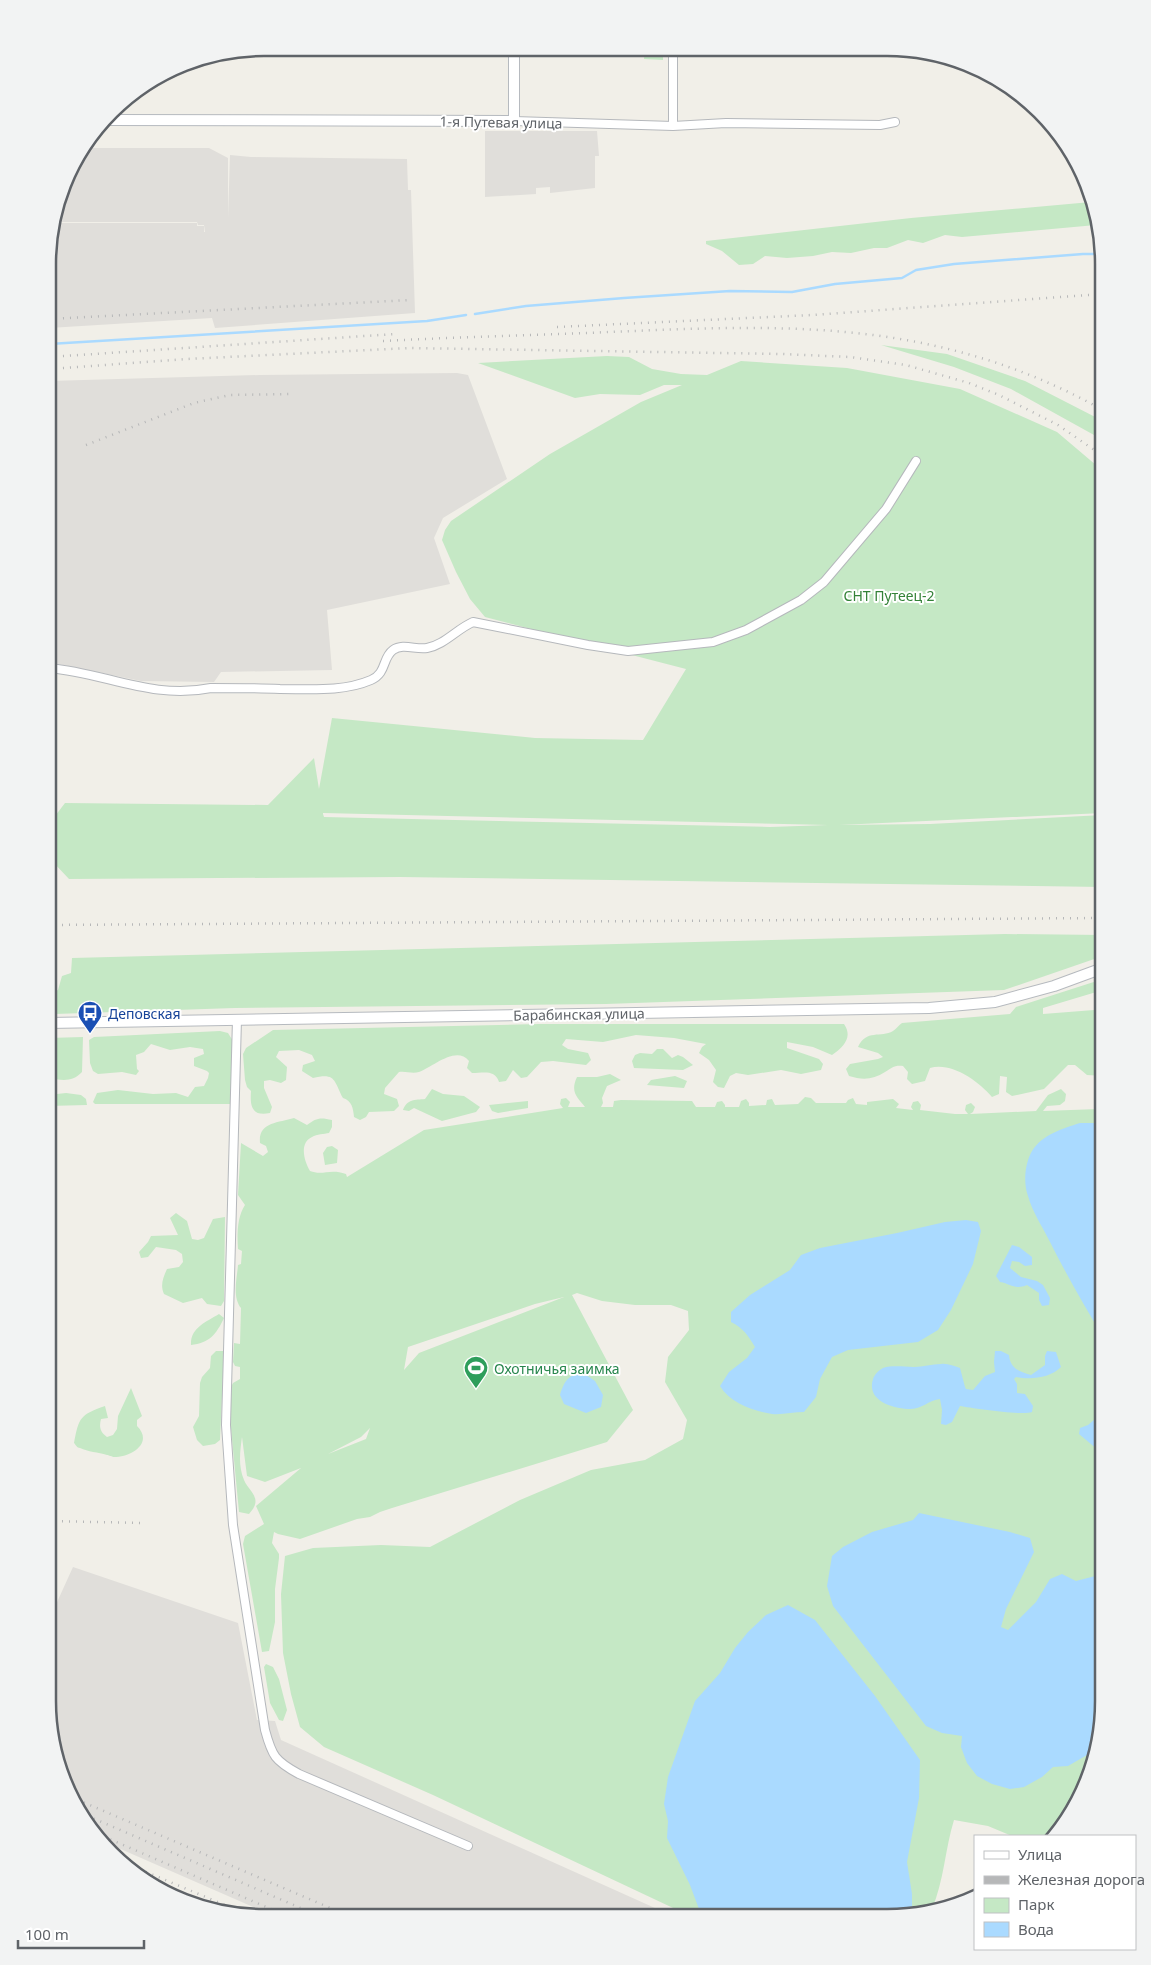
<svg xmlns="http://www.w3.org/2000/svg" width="1151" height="1965" font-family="'Noto Sans',sans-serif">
	<rect width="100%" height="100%" fill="#f1efe8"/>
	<path fill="#e0deda" d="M485,131H597L599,156H595V188L550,193V187L536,188V194L485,197Z
		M85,148H209L228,158V218L230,155L251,157L407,159L408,190H411L415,313L215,328L212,318L49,328V236L53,223H197V226H204V232H205L204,225H198L197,222H54L70,168Z
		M457,373L468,375L507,479L443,518L434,538L450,584L327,610L332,670L221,672L214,682L141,681L49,662V381L260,375Z
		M73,1567L238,1623L257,1720L275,1721L281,1740L675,1917L274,1916L100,1840L92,1833L64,1784L48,1701V1622Z"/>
	<path fill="#c5e8c5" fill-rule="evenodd" d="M645,49H663V60L644,59Z
		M1091,202L1096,225L962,237L945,235L923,243L908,240L887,248H874L851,253L832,252L813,256L787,258L765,256L753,264L739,265L722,251L706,244V241L911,218Z
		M881,345L947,354L1025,381L1103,421V443L1094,435L1011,389L954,367Z
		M607,356L629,357L652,369L681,374L707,375L741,361L847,368L960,389L1057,432L1103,471V813L839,825L930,824L1103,815V887L400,877L69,879L53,862L52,820L65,803L268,805L314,758L319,789L332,718L535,738L643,740L686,669L485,617L470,599L456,572L442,540L445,530L451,521L550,454L641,402L682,385H664L640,395L600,394L575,398L478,363ZM323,814V813L828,825L770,827L324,817Z
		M1005,934L1103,935V956L1004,990L606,1004L235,1008L55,1014L48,1011V995L58,990L62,976L71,973L72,958Z
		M1103,979V990L1043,1008V1014L1094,1010L1103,1024V1076L1087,1075L1075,1065H1068L1044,1089L1012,1096L1006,1092L1007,1077L1000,1076L999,1094L992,1097C978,1081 952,1062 930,1068L925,1081L912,1084L907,1079L908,1072L903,1066C894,1065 892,1068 885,1072C873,1080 862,1080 849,1076L846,1069L850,1064L878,1059L883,1057L878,1053L858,1047C866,1029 881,1038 893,1031C896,1029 899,1025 902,1023L1010,1014L1016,1007Z
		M539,1024H844C853,1037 844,1047 832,1055L813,1047L787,1042V1048L819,1059L823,1064L821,1070L801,1074L781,1070L748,1075L736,1073L730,1076L724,1088L718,1087L713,1082L716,1070L709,1060L699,1053L702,1047L706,1044L674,1038L636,1035L603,1042L566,1039L562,1045L568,1049L588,1053L591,1060L586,1065L553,1061L541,1062L527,1077L521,1078L513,1070L506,1081L499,1082C495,1069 483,1073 472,1073L467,1068L469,1061C456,1045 433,1067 419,1072C412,1074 406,1071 399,1072L385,1088L384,1094L397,1099L399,1106L394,1111L369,1112L366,1117L360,1120L354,1117C353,1108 352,1101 343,1098C334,1081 336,1072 313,1078L302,1071L303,1065L315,1061L312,1055L299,1050L279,1051L276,1057L287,1067L286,1080L281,1083L270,1080L264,1081V1088L272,1107L270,1113C251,1117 250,1105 251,1091L247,1087L245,1080L243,1054L246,1048L273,1030Z
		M220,1031L228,1033L233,1041L232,1104H95L93,1102L97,1093L118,1090L153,1094L176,1093L188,1097L195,1087L204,1086L208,1078L209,1073L207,1071L194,1066V1058L204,1054L203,1049L190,1047L170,1050L151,1044L144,1052L136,1055L137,1069L139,1071L136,1075L122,1072L98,1074L93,1071L90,1063L89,1040L94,1037Z
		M83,1037L82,1072C72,1083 61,1080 48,1078V1038Z
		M657,1049H663L672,1058L678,1055L683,1057L693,1065L683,1070L634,1068L632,1061L635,1055L640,1053L652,1054Z
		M610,1074L621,1080L607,1086L602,1098L603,1103L601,1107H613L614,1101L621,1100L692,1101L696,1107H715L717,1102L722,1101L725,1105V1107H739L741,1101L746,1099L749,1103V1106L766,1105L767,1100L772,1099L775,1105L798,1104L805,1097L811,1098L816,1103H846L848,1100L853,1098L856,1104L867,1105V1102L893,1099L899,1104L896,1108L913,1110L911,1107L913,1102L918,1101L921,1105L920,1110L955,1114H968L965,1110L966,1105L971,1103L975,1107L973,1112L970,1114L1036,1111L1048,1095L1061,1089L1066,1094L1065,1101L1060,1105L1047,1106L1043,1111L1099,1109L1097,1106L1098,1101L1103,1100V1715L1092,1771L1071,1810L1045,1836H1012L988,1826L954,1820C945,1849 944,1881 932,1909L887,1917H688V1915L433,1795L324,1747L300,1727L291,1694L283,1653L281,1594L285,1556L313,1548L381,1545L430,1547L520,1500L591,1470L645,1460L683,1439L687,1420L665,1382L668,1357L689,1330L688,1311L671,1305H635L602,1301L577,1293L572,1295L633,1410L607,1442L392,1508L380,1512L370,1517L357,1519L300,1539L278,1534L274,1532L272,1543L279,1554V1558L275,1589V1622L269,1651L262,1652L243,1544L245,1536L264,1524L256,1506L301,1468L265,1482L247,1476L242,1437C240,1451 238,1466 244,1480C249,1492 264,1498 249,1514L239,1512L230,1418L231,1387L233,1383L240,1379V1367L235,1366L233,1362L234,1343L240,1344L241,1308C232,1297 237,1278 238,1265L241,1264L242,1251L238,1249C237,1235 237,1217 245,1205L238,1195L241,1143L263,1156L268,1152L266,1146L260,1143C258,1122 278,1123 294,1118L307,1125C316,1118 320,1117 332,1120V1127L329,1133C324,1134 317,1134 312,1137C299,1143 304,1161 310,1171C323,1176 330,1168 346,1174L347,1177L424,1130L563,1108L560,1104L561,1099L566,1098L570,1102L568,1107H585C577,1097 570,1092 577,1077H597ZM564,1297L419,1353L404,1370L408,1347L535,1304ZM370,1428L366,1439L328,1454L361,1437Z
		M675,1076L687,1081L684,1088L647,1085L651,1080Z
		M432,1089L443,1094L464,1096L480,1107L476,1112L442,1121L414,1108L409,1111L403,1110C407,1099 415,1100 425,1099Z
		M66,1093L81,1095L86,1099L87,1105L48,1106V1095Z
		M528,1101V1108L498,1113L492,1111L489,1105Z
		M332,1146L338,1150L337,1163L325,1165L323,1153L327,1147Z
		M176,1213L187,1221L192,1239L198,1240L204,1238L213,1219L225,1217L224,1301L221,1306L207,1304L202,1298L183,1303L164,1294C160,1285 163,1278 167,1269L179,1267L183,1262L182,1254L176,1250L156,1247L148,1257L141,1258L139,1252L148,1242L151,1236L178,1235L170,1218Z
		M219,1314L224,1318C216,1335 209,1343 191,1345C190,1328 206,1322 219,1314Z
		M216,1351H224L220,1440L215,1444L203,1446L197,1440L193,1427L199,1416L200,1383L202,1377L210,1368L211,1356Z
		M131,1388L142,1416L137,1420V1426C154,1443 131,1457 114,1457C113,1457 108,1455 107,1455C98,1452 88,1452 80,1448C77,1448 76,1445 74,1443C79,1417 80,1415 105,1406L108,1418L101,1419C99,1427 100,1432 107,1437L113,1435L117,1429L118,1416Z
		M266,1664L273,1667L279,1679L287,1710L283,1721L279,1720L270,1703L264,1667Z"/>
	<path fill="#aadaff" d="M1080,1123H1103V1337C1084,1305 1066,1274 1049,1240C1042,1226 1032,1211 1028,1196C1023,1182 1025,1163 1032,1151C1043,1134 1062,1129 1080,1123Z
		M966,1220L978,1222L981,1231L973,1264L951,1310L938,1330L918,1342L848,1350L832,1357L820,1379L816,1397L804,1412C794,1412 782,1415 772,1414C753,1411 730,1403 720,1386L729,1372L747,1358L755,1347C748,1335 743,1328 731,1322V1312L750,1295L790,1270L801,1255L820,1248L897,1233L945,1222Z
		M1012,1245L1019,1247L1032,1257V1265L1025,1266L1019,1262L1012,1261L1010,1268L1021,1277L1037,1281L1043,1285L1050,1298L1049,1305L1042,1306L1039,1300V1293L1027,1285C1015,1290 1011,1284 1000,1282L996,1276Z
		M995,1351H1001L1009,1355C1010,1368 1019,1372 1031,1375L1045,1365V1356L1047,1351L1056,1352L1061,1367C1050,1378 1031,1380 1016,1377L1014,1379L1017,1384V1393L1025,1394L1033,1406L1032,1412C1023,1416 972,1408 960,1406L952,1422L946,1425L941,1424L942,1410L940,1399C929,1400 922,1409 911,1409C893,1409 866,1401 873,1379C874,1375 879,1370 883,1368C893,1365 904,1367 914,1367C923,1367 932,1364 941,1364C947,1363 954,1366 960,1368L965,1387L966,1389L973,1390L985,1376L995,1372L994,1362Z
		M583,1373L595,1381L603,1395L601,1407L586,1413L564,1404L560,1395C564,1382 568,1374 583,1373Z
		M1095,1419C1106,1432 1103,1463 1103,1479L1098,1467V1450L1079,1434L1080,1428L1088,1425Z
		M919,1513L1010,1532L1030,1538L1034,1552L1006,1609L1001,1627L1008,1630L1036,1602L1050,1579L1062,1574L1076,1581L1103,1574V1715L1097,1746L1094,1751L1068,1766L1053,1767L1042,1777L1024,1787L1010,1789L992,1784L977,1776L967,1763L961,1747L962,1736L942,1733L926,1726L833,1606L827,1586L832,1556L843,1547L872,1532L913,1520Z
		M788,1605L815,1620L875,1696L920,1760L919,1798L907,1862L912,1894V1913L887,1917H702L690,1885L667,1838L668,1821L664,1804L668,1777L695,1701L720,1673L735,1648L748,1632L766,1615Z"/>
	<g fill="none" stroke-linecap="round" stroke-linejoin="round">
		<path stroke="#aadaff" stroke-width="2.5" d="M475,314L526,306L624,298L730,291L792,292L835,284L902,278L916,270L954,264L1083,254H1102
			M49,344L427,321L466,315"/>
		<defs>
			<path id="street" d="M514,121L673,126L726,123L880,125L895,122
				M673,126V49
				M49,668C106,673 152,700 211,688C234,688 257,688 280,689C311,689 343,692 371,680C387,673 382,658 393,650C403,643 416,650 427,648C444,645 457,629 473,622L588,645L628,651L713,642L746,630L801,600L824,582L886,509L916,461
				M237,1019L226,1425L233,1525L265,1730C272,1756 275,1761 299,1774L468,1846"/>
			<path id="secondary" d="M107,120L514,121V48
				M48,1023L929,1008L995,1002L1054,986L1103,968"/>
		</defs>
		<use href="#street" stroke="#b5b8bc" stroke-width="10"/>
		<use href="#secondary" stroke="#b6babf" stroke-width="12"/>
		<use href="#street" stroke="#fff" stroke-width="8"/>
		<use href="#secondary" stroke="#fff" stroke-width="10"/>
		<path stroke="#b6b7b8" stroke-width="2.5" stroke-dasharray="1 6" stroke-linecap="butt" d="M49,319L410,300
			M557,327L812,315L1103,294
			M383,341C459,337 535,335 610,332C727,327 846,321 960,352C1010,365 1058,385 1103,410
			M49,357L395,334
			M49,369L187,359L410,348L782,354L850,357L906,365L969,383L999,395L1058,425L1103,456
			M86,445L194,403L230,395L291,394
			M48,925L1103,918
			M48,1521L143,1523
			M71,1797L349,1916
			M81,1813L319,1916
			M91,1831L287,1916
			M120,1861L251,1916
			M177,1899L185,1902"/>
	</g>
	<defs>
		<symbol id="bus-pin" viewBox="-11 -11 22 30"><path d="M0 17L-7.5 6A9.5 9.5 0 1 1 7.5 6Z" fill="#1a4fb4" stroke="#fff"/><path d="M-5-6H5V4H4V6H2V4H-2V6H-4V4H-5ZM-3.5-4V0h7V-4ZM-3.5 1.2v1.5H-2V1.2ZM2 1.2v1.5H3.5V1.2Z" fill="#fff"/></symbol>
		<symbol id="stadium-pin" viewBox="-11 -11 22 30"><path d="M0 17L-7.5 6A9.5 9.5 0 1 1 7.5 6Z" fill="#2e9e5b" stroke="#fff"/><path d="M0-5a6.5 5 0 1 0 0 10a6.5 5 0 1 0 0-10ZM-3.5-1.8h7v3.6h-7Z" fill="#fff"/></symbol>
	</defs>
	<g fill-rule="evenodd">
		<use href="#bus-pin" x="76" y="999" width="28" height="38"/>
		<use href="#stadium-pin" x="462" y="1354" width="28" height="38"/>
	</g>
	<g text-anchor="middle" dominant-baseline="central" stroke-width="4" stroke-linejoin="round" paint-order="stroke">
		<g font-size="14" fill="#5f6368" stroke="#fff">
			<text transform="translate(501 122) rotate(1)">1-я Путевая улица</text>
			<text transform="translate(579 1014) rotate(-1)">Барабинская улица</text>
		</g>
		<g font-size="14" fill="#348238" stroke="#fff">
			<text x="889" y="595">СНТ Путеец-2</text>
		</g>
		<g font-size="14" fill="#164399" stroke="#fff" text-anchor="start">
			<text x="108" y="1013">Деповская</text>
		</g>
		<g font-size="14" fill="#27864d" stroke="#fff" text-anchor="start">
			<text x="494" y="1368">Охотничья заимка</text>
		</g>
	</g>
	<path d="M0 0H1151V1965H0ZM264 56H887A208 208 0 0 1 1095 264V1701A208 208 0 0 1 887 1909H264A208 208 0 0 1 56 1701V264A208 208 0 0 1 264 56Z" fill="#f2f3f3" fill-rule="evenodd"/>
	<path fill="none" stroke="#5f6368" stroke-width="2.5" d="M264 56H887A208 208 0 0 1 1095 264V1701A208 208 0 0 1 887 1909H264A208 208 0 0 1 56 1701V264A208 208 0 0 1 264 56Z"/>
	<rect x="974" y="1835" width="162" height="115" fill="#ffffff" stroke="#bfc1c3"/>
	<rect x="984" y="1851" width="25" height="8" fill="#ffffff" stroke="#bfc1c3"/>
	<text x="1018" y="1860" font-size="15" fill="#5f6368">Улица</text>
	<rect x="984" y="1876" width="25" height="8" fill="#b6b7b8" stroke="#bfc1c3"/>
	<text x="1018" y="1885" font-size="15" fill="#5f6368">Железная дорога</text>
	<rect x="984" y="1898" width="25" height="15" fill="#c5e8c5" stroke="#bfc1c3"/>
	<text x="1018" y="1910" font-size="15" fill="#5f6368">Парк</text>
	<rect x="984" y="1922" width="25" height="15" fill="#aadaff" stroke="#bfc1c3"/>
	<text x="1018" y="1935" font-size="15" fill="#5f6368">Вода</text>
	<path d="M18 1940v8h126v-8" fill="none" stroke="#5f6368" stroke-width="2.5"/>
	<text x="25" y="1940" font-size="15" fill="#5f6368" stroke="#ffffff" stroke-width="4" paint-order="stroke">100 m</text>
</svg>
